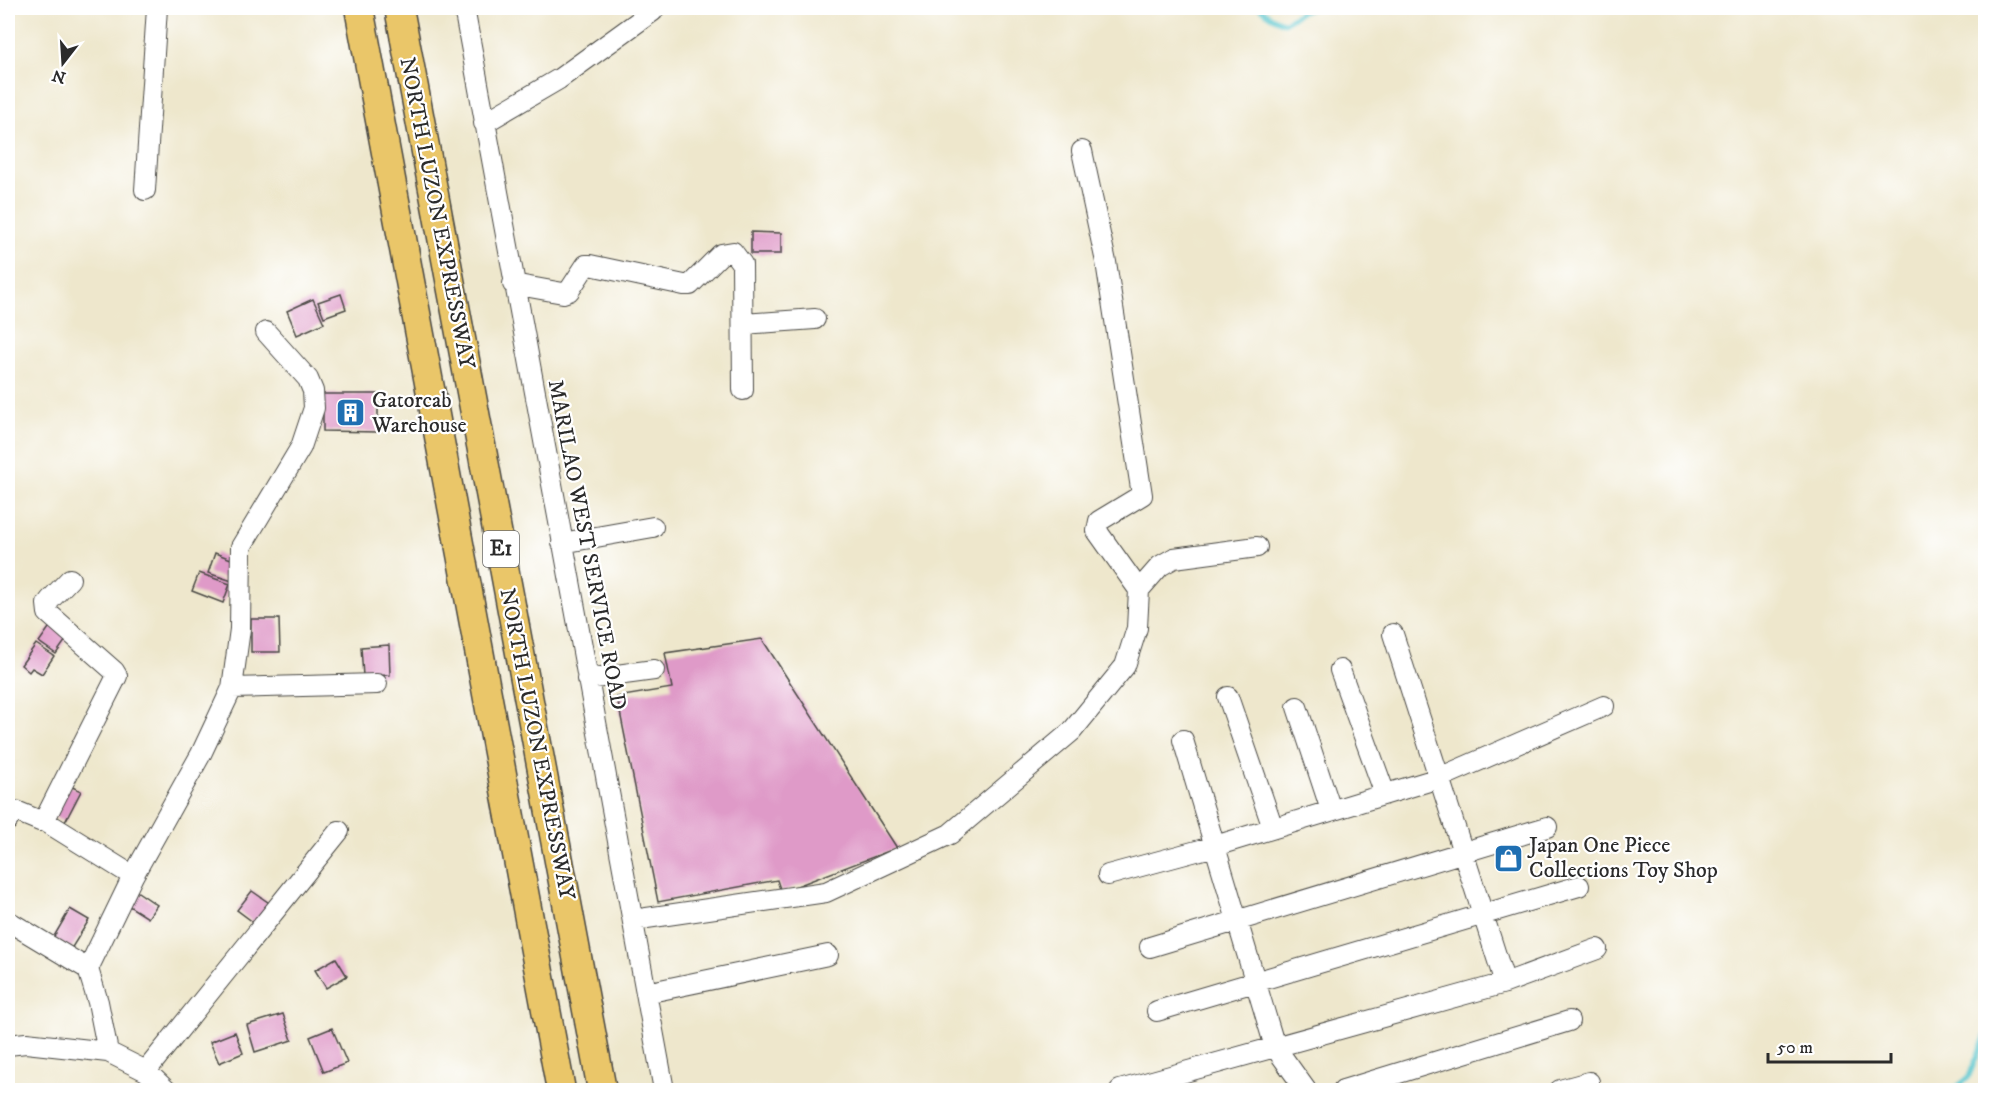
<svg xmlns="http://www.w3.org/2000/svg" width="1993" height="1098" font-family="'IM FELL DW Pica',serif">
	<rect width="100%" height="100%" fill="#fff"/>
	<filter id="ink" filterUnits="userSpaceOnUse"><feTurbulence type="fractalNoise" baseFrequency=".0167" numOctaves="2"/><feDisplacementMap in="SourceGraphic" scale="12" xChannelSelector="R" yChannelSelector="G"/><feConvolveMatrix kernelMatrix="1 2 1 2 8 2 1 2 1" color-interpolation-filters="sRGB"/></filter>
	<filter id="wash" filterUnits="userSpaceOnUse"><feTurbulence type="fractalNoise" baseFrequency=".008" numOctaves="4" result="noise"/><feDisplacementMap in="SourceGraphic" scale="24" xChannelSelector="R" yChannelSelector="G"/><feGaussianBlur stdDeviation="1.35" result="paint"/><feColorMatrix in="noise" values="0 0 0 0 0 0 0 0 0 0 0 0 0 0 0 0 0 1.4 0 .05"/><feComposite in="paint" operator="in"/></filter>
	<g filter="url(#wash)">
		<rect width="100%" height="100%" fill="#eee7cc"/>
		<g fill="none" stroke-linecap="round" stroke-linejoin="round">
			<path stroke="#58c6cd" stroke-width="5" d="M1260,8L1270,16L1284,23L1301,12L1314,8
				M1953,1090L1968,1078L1986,1035"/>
		</g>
		<g id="blocks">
			<path fill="#df9ac8" d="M751,232L781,233V254H751Z
				M341,294L346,309L324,317L318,302Z
				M313,299L324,323L297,335L287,311Z
				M323,394H378V432L323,431Z
				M215,553L239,562L232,581L208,573Z
				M199,573L230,584L223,603L192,591Z
				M251,619H279L280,652H251Z
				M51,625L68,637L56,654L39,642Z
				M762,639L897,848L781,892L777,880L658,902L617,697L672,688L665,653Z
				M36,644L54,656L42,674L32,668L29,672L21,665Z
				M389,645L390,675L363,676L361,647Z
				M68,785L81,791L65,822L52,815Z
				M135,890L157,905L148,918L126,904Z
				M252,891L272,905L257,925L237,910Z
				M70,909L89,920L71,949L53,938Z
				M336,958L347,976L326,988L315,970Z
				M283,1014L292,1040L255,1052L247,1025Z
				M332,1028L347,1063L324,1072L310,1037Z
				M235,1032L243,1053L219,1063L210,1042Z"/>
		</g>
	</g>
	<g filter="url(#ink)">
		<use href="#blocks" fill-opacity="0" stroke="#484743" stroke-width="1.5"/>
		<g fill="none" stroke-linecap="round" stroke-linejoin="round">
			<defs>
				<path id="minor" d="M464,8L664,1090
					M484,123L559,79L653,11
					M145,190L157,8
					M513,284L563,293L569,291L586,265H590L684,285H690L721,254L733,252L742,264L743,390
					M743,324L815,319
					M562,543L653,527
					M1139,590L1160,566L1174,558L1257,547
					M1393,634L1505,983
					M1340,670L1385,794
					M587,679L654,670
					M232,688L377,684
					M1228,697L1273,828
					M1297,707L1331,810
					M1183,740L1275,1047L1306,1090
					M8,820L12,812L16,811L40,821L46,817L117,676L114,671L48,613L47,604L50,600L70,579
					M43,820L133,876
					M1108,875L1215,846L1439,778L1604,706
					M633,920L826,892L950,834L1072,731L1125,666L1137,628L1139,590L1097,531L1099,521L1142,495L1106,262L1082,151
					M8,921L88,969
					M1150,947L1547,827
					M646,993L828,955
					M1157,1011L1579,886
					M8,1045L26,1043L108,1052
					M146,1071L339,831
					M166,1090L146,1071L108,1052L98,1002L88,969L133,876L201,754L232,688L240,629L241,547L301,447L314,408L313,391L308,379L266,332
					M1120,1090L1505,983L1597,949
					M1343,1090L1569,1021
					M1560,1090L1589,1082"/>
				<path id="highway" d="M359,8L561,1090
					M399,8L602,1090"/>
			</defs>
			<use href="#minor" stroke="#484743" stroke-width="22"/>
			<use href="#highway" stroke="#484743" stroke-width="31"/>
			<use href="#minor" stroke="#fff" stroke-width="20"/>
			<use href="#highway" stroke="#eac669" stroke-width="28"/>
		</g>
	</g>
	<defs>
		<symbol id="building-square" viewBox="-11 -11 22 22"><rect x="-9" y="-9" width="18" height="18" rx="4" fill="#1f6fb2" stroke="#fff"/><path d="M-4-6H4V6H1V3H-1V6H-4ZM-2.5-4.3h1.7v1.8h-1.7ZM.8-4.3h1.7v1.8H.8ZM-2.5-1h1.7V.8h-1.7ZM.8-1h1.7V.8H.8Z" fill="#fff"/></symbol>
		<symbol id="shop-square" viewBox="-11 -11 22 22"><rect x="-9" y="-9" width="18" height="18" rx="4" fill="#1f6fb2" stroke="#fff"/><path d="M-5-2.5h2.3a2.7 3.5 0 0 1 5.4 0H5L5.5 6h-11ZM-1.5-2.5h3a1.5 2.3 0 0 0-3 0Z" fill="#fff"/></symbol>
	</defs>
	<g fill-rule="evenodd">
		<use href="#building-square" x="334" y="396" width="33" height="33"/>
		<use href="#shop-square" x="1492" y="842" width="33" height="33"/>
	</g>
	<g text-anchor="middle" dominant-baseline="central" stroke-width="4.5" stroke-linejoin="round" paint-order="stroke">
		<rect fill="#fff" stroke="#6b6b6b" stroke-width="1.5" x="483" y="531" width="36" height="36" rx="4.5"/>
		<g font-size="21" font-weight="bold" fill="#2b2b2b">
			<text x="501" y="549">E1</text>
		</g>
		<g font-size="22" fill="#2b2b2b" stroke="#fff">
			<text transform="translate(437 213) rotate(79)">NORTH LUZON EXPRESSWAY</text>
			<text transform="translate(587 545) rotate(79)">MARILAO WEST SERVICE ROAD</text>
			<text transform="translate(537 744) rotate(79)">NORTH LUZON EXPRESSWAY</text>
		</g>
		<g font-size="22" fill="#2b2b2b" stroke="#fff" text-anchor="start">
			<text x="372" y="400">Gatorcab<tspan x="372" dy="25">Warehouse</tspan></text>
			<text x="1529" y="845">Japan One Piece<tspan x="1529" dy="25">Collections Toy Shop</tspan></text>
		</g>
	</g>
	<rect width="1993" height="1098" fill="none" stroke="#fff" stroke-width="30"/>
	<g transform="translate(63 63) rotate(197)" stroke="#ffffff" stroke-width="4.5" paint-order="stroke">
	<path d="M0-4.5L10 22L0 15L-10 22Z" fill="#2b2b2b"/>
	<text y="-9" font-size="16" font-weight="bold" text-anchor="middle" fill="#2b2b2b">N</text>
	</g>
	<path d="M1768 1053v9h123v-9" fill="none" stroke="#2b2b2b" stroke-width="3"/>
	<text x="1777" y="1053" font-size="18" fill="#2b2b2b" stroke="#ffffff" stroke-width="4.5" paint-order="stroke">50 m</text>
</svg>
